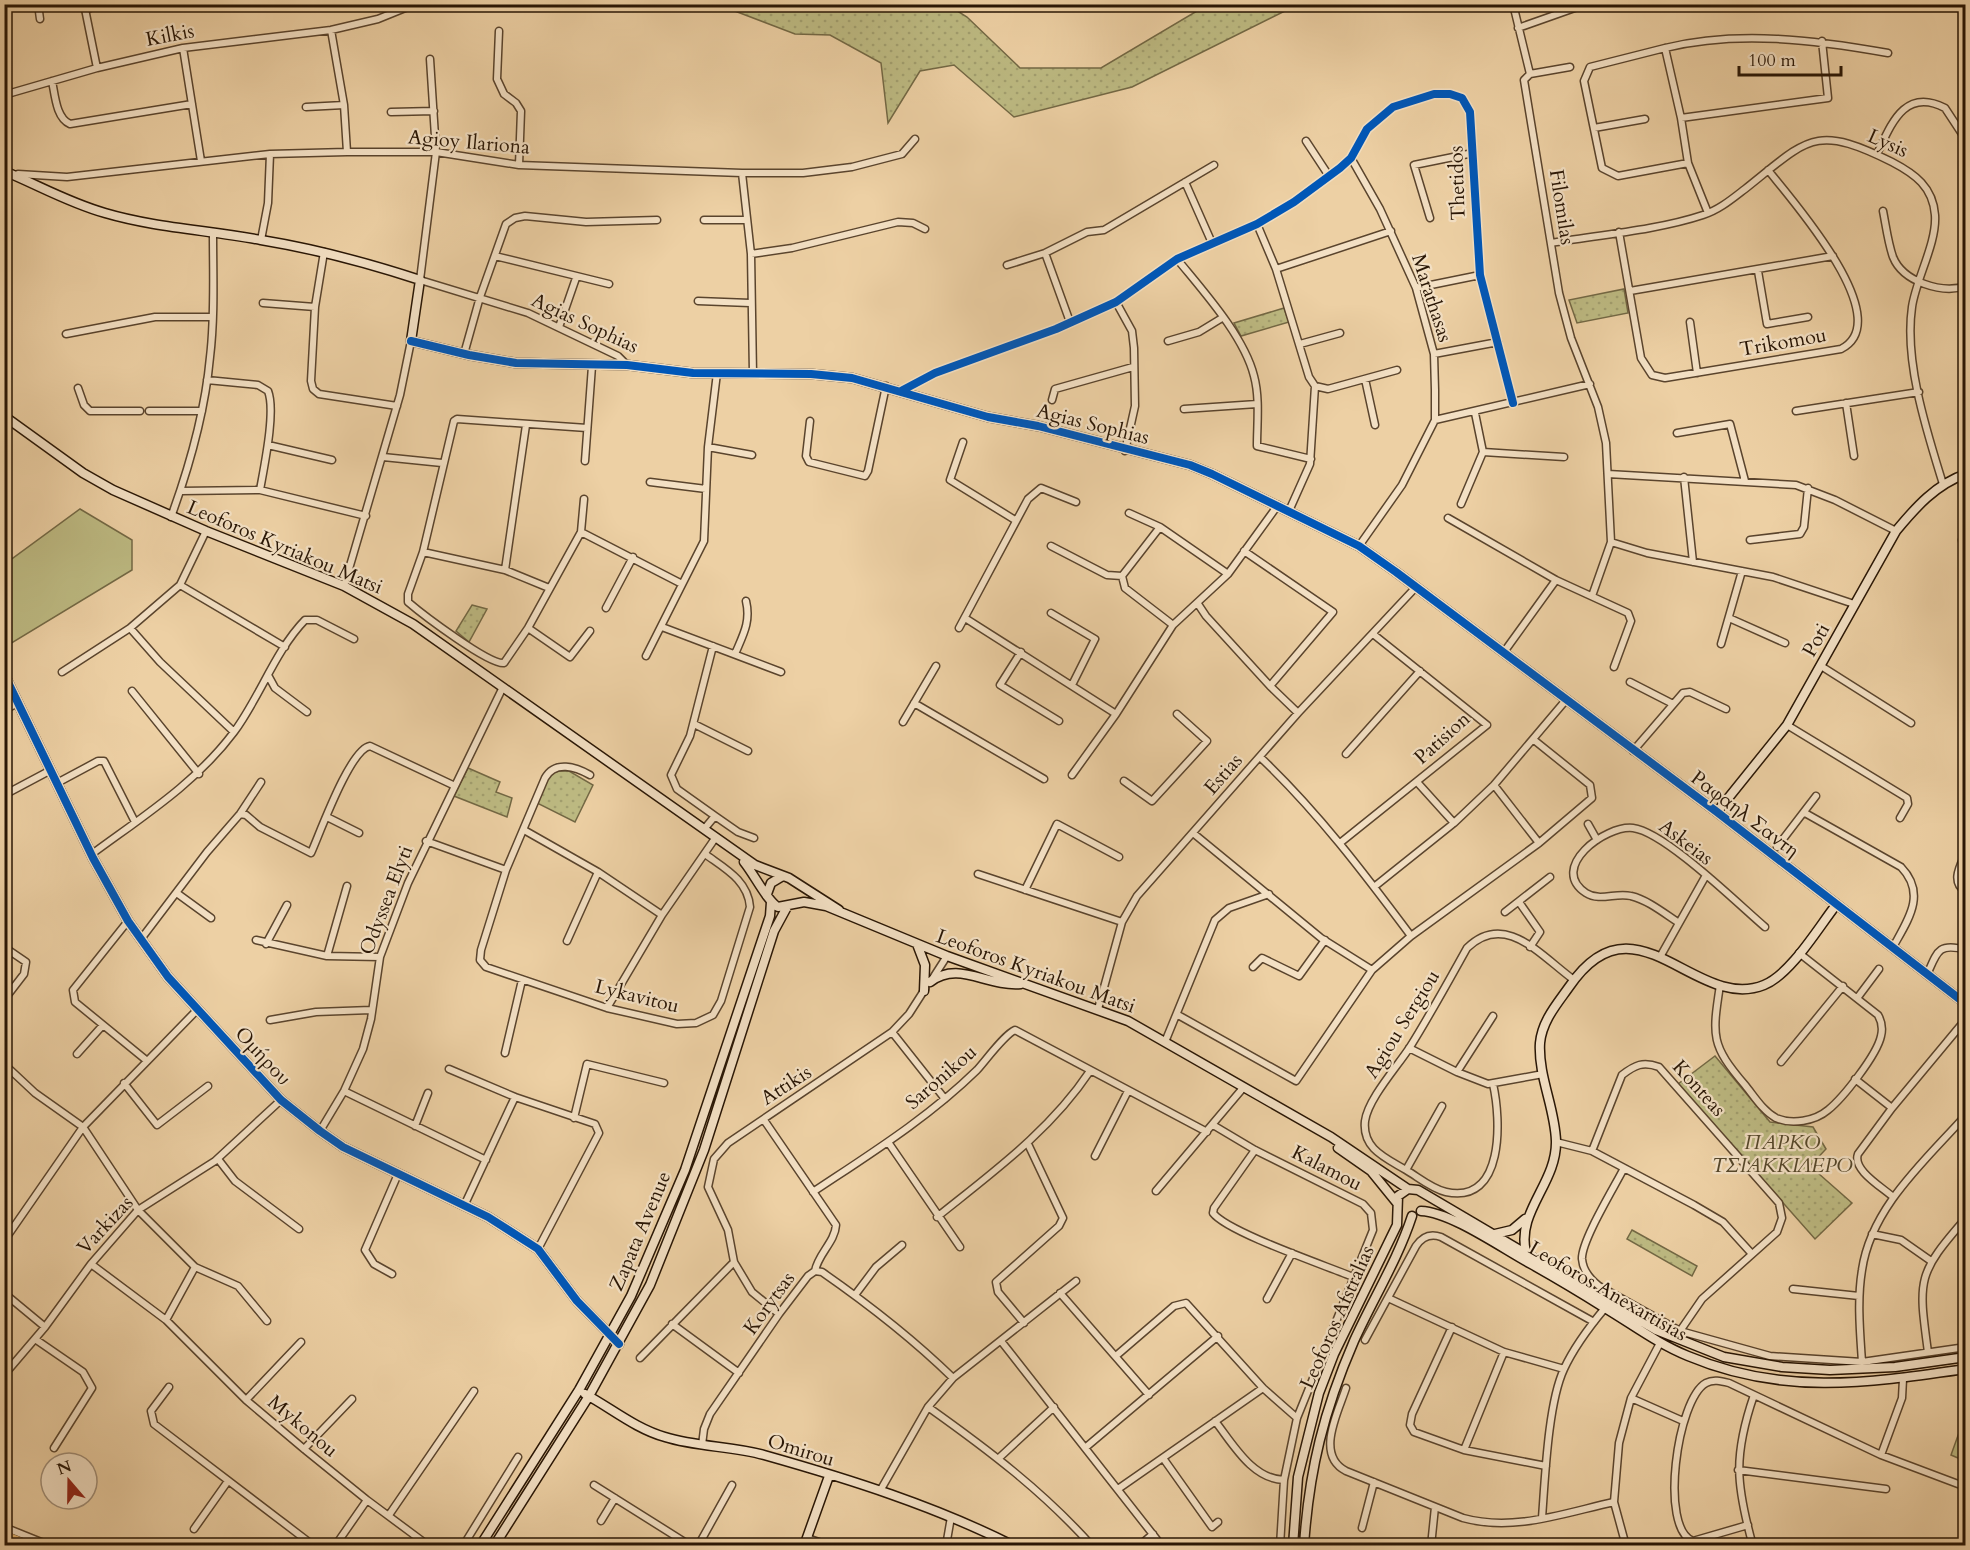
<svg xmlns="http://www.w3.org/2000/svg" width="1970" height="1550" font-family="Cardo,serif">
	<defs>
		<pattern id="grass-dots" width="8" height="8" patternUnits="userSpaceOnUse" patternTransform="scale(1.5)"><rect width="8" height="8" fill="#bdba82"/><path d="M2 2h.1M6 6h.1" fill="none" stroke="#a29f6f" stroke-width="1.8" stroke-linecap="round"/></pattern>
	</defs>
	<rect width="100%" height="100%" fill="#edd0a4"/>
	<filter id="stains"><feTurbulence type="fractalNoise" baseFrequency=".00333" numOctaves="4"/><feColorMatrix values="0 0 0 0 .2 0 0 0 0 .09 0 0 0 0 .02 0 0 0 .5 -.17"/></filter>
	<radialGradient id="worn" r=".72"><stop offset=".6" stop-color="#630" stop-opacity="0"/><stop offset="1" stop-color="#630" stop-opacity=".3"/></radialGradient>
	<path fill="url(#grass-dots)" stroke="#736844" stroke-width="1.5" d="M719,5H948L967,17L1020,68H1101L1207,5H1297L1132,87L1014,117L954,65L920,71L888,123L881,63L830,35L795,34Z
		M1624,289L1628,313L1577,323L1569,300Z
		M1284,308L1289,322L1241,336L1234,323Z
		M472,605L487,609L469,642L456,631Z
		M468,768L500,782L496,792L512,798L507,817L454,796Z
		M559,771H569L593,785L575,822L535,802L551,773Z
		M1715,1056L1770,1122L1813,1127L1826,1149L1810,1166L1852,1203L1815,1239L1678,1084Z
		M1632,1230L1697,1266L1692,1276L1627,1239Z"/>
	<path fill="#bdba82" stroke="#736844" stroke-width="1.5" d="M80,509L132,540V570L5,647V564Z
		M1965,1416L1966,1461H1965L1951,1455Z"/>
	<g fill="none" stroke-linecap="round" stroke-linejoin="round">
		<defs>
			<path id="street" d="M38,4L40,19
				M84,4L97,68
				M1513,4L1530,74
				M85,10L101,4
				M1518,28L1586,4
				M331,30L344,105L347,152
				M499,31L497,79L504,94L516,103L521,111L519,165
				M183,48L201,161
				M1665,48C1738,30 1815,40 1888,53
				M430,59L436,152L420,280L528,313L618,356L627,365
				M1570,67L1530,74L1524,80L1559,293L1571,338L1598,407L1606,443L1611,542L1592,596
				M52,81C55,95 56,118 70,124L192,104
				M4,95L97,68L183,48L331,30L378,19L415,4
				M306,107L344,105
				M391,112L434,111
				M1681,118L1828,98L1822,41
				M1594,128L1645,119
				M1306,141L1329,176
				M1877,154C1891,125 1904,87 1945,108L1966,140
				M1351,158L1380,209L1416,288L1434,354L1435,390V420L1402,485L1359,546
				M1688,163L1618,176L1602,168L1584,81L1590,67L1665,48L1681,118L1688,163L1708,213
				M742,173L751,254L753,374
				M18,174L67,177L270,154L347,152H436L519,165L742,173H803L852,167L902,154L915,139
				M1185,182L1212,243
				M1883,211C1886,226 1888,243 1893,257C1903,282 1942,294 1966,286
				M1430,218L1414,165L1473,153
				M704,220H747
				M1257,224L1276,269L1309,377L1315,386L1328,389L1397,370
				M1619,232L1641,358L1652,375L1665,378L1841,349C1899,320 1790,198 1768,170
				M261,240L268,203L270,154
				M1551,243C1599,235 1658,230 1703,215C1719,210 1732,199 1745,189C1808,139 1814,123 1892,162C1915,174 1933,187 1935,215C1937,243 1916,279 1912,307C1904,362 1927,432 1943,484
				M324,252L315,307L311,381L313,389L319,394L397,406
				M1045,253L1070,322
				M751,254L792,248L898,222L913,223L925,229
				M495,256L609,284
				M1177,259C1203,291 1244,336 1254,376C1260,398 1257,424 1257,446L1311,459
				M1007,265L1045,253L1087,232L1104,230L1214,165
				M1276,269L1391,231
				M1758,271L1767,324L1808,317
				M1416,288L1480,275
				M1630,291L1833,256
				M698,301L750,303
				M1116,302L1132,331L1134,348L1135,406L1125,451
				M263,303L315,307
				M1690,322L1697,373
				M559,327L576,278
				M66,334L155,317H212
				M1168,341L1199,332L1222,318
				M1300,344L1340,333
				M464,354L480,297L506,224L515,218L525,216L586,222L657,220
				M1434,354L1498,342
				M1365,379L1375,425
				M207,380L258,385L268,391C276,411 264,467 260,490
				M78,388L84,405L90,411H140
				M901,391L935,373L1056,329L1116,302L1177,259L1257,224L1294,202L1340,168L1351,158L1367,129L1393,107L1434,94H1450L1462,98L1470,112L1480,275L1513,403
				M1052,400L1055,389L1133,367
				M1846,403L1854,456
				M1184,409L1257,404
				M149,411H202
				M1796,411L1919,392
				M1435,420L1590,384
				M810,421L806,456L809,462L865,476L868,471L886,386
				M1677,433L1730,424L1745,481
				M963,442L950,480L1015,520
				M268,445L332,460
				M708,447L752,455
				M1483,452L1564,457
				M383,457L442,463
				M585,461L592,366
				M1608,474L1796,485L1835,500L1896,531
				M1684,477L1693,562
				M650,482L706,489
				M181,491L260,490L366,516
				M584,499L581,532L528,628L504,663C489,665 422,614 408,602V594L423,552L454,421L457,419L587,428
				M1461,504L1483,452L1475,413
				M1289,511L1310,464L1315,386
				M1129,513L1160,527L1228,574
				M171,517C190,465 205,412 210,357C215,316 213,274 213,234
				M1448,518L1556,580L1628,613L1631,621L1614,667
				M581,532L682,584
				M1966,532L1962,540L1966,563
				M1750,540L1800,534L1804,527L1808,488
				M1611,542L1647,553L1773,577L1854,604
				M1051,546L1107,575L1122,576
				M1244,551L1333,612L1270,686
				M423,552L505,570L549,588
				M505,570L526,425
				M1122,576L1125,588L1173,625
				M1122,576L1160,527
				M180,585L285,647
				M344,586L400,395L411,341
				M1198,604L1206,616L1270,686L1298,713
				M606,608L633,557
				M1051,613L1095,639L1072,685
				M965,618L1116,714L1173,625L1228,574L1278,505
				M1729,618L1785,643
				M662,627L781,672
				M130,628L160,662L234,732
				M528,628L570,657L590,631
				M959,628L1028,499L1041,488L1076,502
				M1721,644L1742,571
				M1021,652L1000,685L1059,721
				M1504,652L1556,580
				M735,654C743,635 751,622 746,601
				M646,656L704,541L708,447L717,373
				M1821,666L1911,723
				M62,672L130,628L180,585L206,531
				M269,677L275,688L307,712
				M1630,682L1673,704
				M132,691L199,774
				M914,703L1044,779
				M4,710L18,703
				M903,722L936,666
				M694,724L748,751
				M1787,725L1907,798L1908,804L1900,818
				M1633,751L1683,693L1690,692L1726,709
				M1346,754L1420,671
				M1260,757C1317,811 1364,873 1411,936
				M590,775C576,767 555,760 545,778L506,870L481,950L480,960L486,967L607,1008L677,1024L696,1023L713,1015L721,1001L750,907C748,880 724,868 705,854
				M1072,775L1116,714
				M1124,781L1152,801L1207,741L1177,714
				M1417,782L1454,823
				M57,783L98,761H104L135,822
				M1494,785L1539,843
				M4,795L51,770
				M1805,813L1901,867C1927,894 1908,920 1893,947
				M240,814L246,815L260,827L311,853C320,833 350,749 370,746L455,786
				M715,816L738,832L754,838
				M327,817L359,833
				M1588,824L1597,840
				M705,828L715,816L677,789L671,775L690,736L713,646
				M524,830L598,872L662,915
				M1193,833L1321,938L1372,970
				M426,841L506,870
				M1340,843L1487,725L1373,634
				M1777,847L1816,796
				M1966,852C1960,866 1950,882 1966,892
				M92,854C142,817 196,783 234,732C260,697 275,651 305,620H317L354,639
				M978,874L1122,922
				M1374,887L1454,823L1494,785L1566,700
				M1025,890L1057,824L1119,857
				M178,894L211,918
				M1519,902L1540,932L1530,947
				M1505,912L1550,877
				M128,921L73,990L75,1002L146,1060
				M1679,923C1665,914 1648,900 1631,896C1616,892 1600,902 1586,893C1548,868 1605,825 1633,828C1665,832 1738,904 1765,927
				M141,939L207,852L240,814L261,782
				M256,940L327,956L380,957
				M567,941L598,872
				M266,944L287,905
				M4,947L26,962L24,974L4,1000
				M327,956L347,886
				M1660,957L1705,877
				M1253,967L1262,958L1299,976L1325,940
				M1927,975C1937,952 1938,942 1966,950
				M931,981L947,956
				M1720,985C1712,1037 1711,1045 1745,1085C1754,1096 1763,1111 1776,1118C1792,1125 1815,1121 1828,1110C1843,1098 1877,1055 1881,1036C1883,1028 1882,1022 1878,1015L1799,953
				M1858,997L1879,969
				M607,1008L662,915L716,837
				M1098,1009L1122,922L1137,896L1298,713L1416,587
				M1178,1015L1296,1081L1372,970L1411,936L1539,843L1592,798L1590,785L1534,740
				M270,1020L316,1012L371,1010
				M892,1032L945,1099
				M1165,1042L1215,920L1229,908L1269,894
				M1409,1048L1457,1072L1488,1084L1543,1074
				M505,1053L522,980
				M77,1054L103,1025
				M1781,1062L1843,986
				M4,1064L35,1093L83,1127L138,1210L195,1267L238,1286L267,1321
				M449,1069L515,1097
				M1457,1072L1493,1016
				M1855,1079L1892,1108
				M124,1083L157,1125L208,1086
				M1493,1084C1501,1119 1505,1205 1446,1192C1432,1189 1418,1177 1406,1170C1386,1158 1362,1149 1365,1121C1368,1099 1397,1067 1410,1047C1430,1015 1448,982 1467,948C1505,911 1540,955 1574,980
				M344,1091L486,1160
				M574,1118L587,1064L664,1083
				M764,1120L836,1225C835,1242 818,1254 815,1271
				M1213,1125L1255,1150L1363,1204L1371,1213L1373,1230L1297,1418L1284,1480L1280,1546
				M415,1126L428,1093
				M320,1131L344,1091L363,1049L371,1019L380,957L408,883L503,687
				M888,1142L960,1247
				M1556,1142L1592,1151L1694,1205L1723,1222L1752,1254
				M1255,1150L1214,1208L1213,1213C1227,1232 1327,1266 1353,1277
				M1592,1151L1622,1075C1635,1065 1643,1061 1659,1067L1779,1203L1782,1218L1777,1232L1702,1299L1680,1331
				M1095,1156L1128,1091
				M218,1159L235,1181L299,1229
				M1624,1168C1615,1186 1581,1241 1582,1259C1583,1271 1590,1279 1599,1286L1680,1331L1770,1356L1862,1362L1966,1347
				M1406,1170L1442,1106
				M1156,1191L1243,1088
				M813,1192C870,1154 928,1118 977,1070C986,1060 1005,1034 1015,1030L1207,1132
				M1893,1197C1882,1187 1852,1170 1858,1154L1892,1108L1966,1019
				M464,1206L515,1097L595,1124L599,1133L538,1249
				M937,1217C993,1172 1050,1131 1090,1071
				M1872,1234L1901,1240L1931,1261
				M4,1241L83,1127L198,1009
				M91,1264L166,1320L246,1400L304,1449L367,1500L429,1546
				M392,1274L374,1264L365,1250L398,1174
				M1793,1289L1859,1296
				M4,1293L45,1327
				M1060,1293L1149,1395
				M855,1295L876,1267L902,1245
				M1388,1298L1504,1352L1564,1369
				M1267,1299L1292,1253
				M779,1314L752,1292L734,1262L728,1230L708,1187L714,1159L728,1143L892,1032L909,1014L925,989
				M166,1320L195,1267
				M1024,1323L998,1292L996,1282L1059,1226L1063,1218L1028,1144
				M672,1324L739,1373
				M1452,1327L1412,1414L1410,1425L1414,1432L1464,1450L1546,1466
				M35,1339L83,1372L92,1388L54,1448
				M1365,1340L1416,1246C1422,1237 1430,1233 1441,1237L1594,1322
				M1001,1341L1162,1546
				M1928,1352C1918,1279 1917,1274 1966,1218
				M1117,1355L1174,1306L1186,1303L1263,1388L1297,1418
				M640,1358L734,1262
				M1862,1362C1860,1332 1857,1300 1862,1270C1871,1207 1926,1160 1966,1115
				M4,1375L45,1327L91,1264L138,1210L215,1161L281,1100
				M169,1387L151,1411L154,1424L314,1546
				M1346,1388C1338,1413 1315,1455 1346,1471L1463,1518C1514,1532 1564,1513 1614,1502
				M1631,1398L1683,1421
				M246,1400L301,1342
				M928,1407C987,1449 1043,1491 1092,1546
				M1215,1421C1233,1444 1252,1479 1284,1480
				M702,1445L704,1429L710,1414L779,1314L808,1276L815,1271L822,1272C868,1304 912,1338 953,1378
				M1085,1448L1218,1336
				M304,1449L352,1399
				M1464,1450L1504,1352
				M1881,1455L1902,1398L1903,1379
				M999,1458L1054,1407
				M1163,1458L1212,1527L1218,1522
				M1738,1470L1886,1489
				M594,1485L691,1546
				M1118,1489L1263,1388
				M880,1491L928,1407L953,1378L1076,1281
				M389,1515L474,1391
				M1542,1518C1545,1479 1548,1403 1564,1369C1574,1347 1590,1326 1605,1308
				M601,1521L615,1498
				M1748,1525L1693,1541C1659,1529 1677,1399 1706,1383C1713,1379 1721,1381 1729,1383L1881,1455L1966,1487
				M4,1527L51,1546
				M1362,1528L1374,1482
				M194,1529L228,1481
				M807,1538L831,1546
				M335,1546L367,1500
				M463,1546L518,1457
				M698,1546L732,1485
				M946,1546L951,1517
				M1139,1546L1153,1534
				M1431,1546L1435,1507
				M1626,1546L1614,1502L1619,1443L1631,1398L1660,1343
				M1753,1546C1736,1485 1733,1456 1754,1395"/>
			<path id="secondary" d="M4,171C38,185 69,203 105,213C156,228 209,230 261,240C316,249 368,263 420,280L411,341L469,355L516,363L627,365L693,373L811,374L852,378L988,417L1038,426L1190,465L1212,474L1359,546L1396,572L1717,812L1966,1004
				M4,416L83,473L113,490L206,531L344,586L413,624L755,865L789,878L839,910
				M4,674L93,858L128,921L168,977L281,1100L320,1131L343,1147L488,1217L538,1249L577,1301L619,1344
				M1717,812L1787,725L1896,531C1915,508 1936,484 1966,474
				M744,862C754,874 767,901 778,907L804,902L826,906L947,956L1128,1021L1331,1137L1408,1189
				M767,894L771,883L781,877
				M917,944L925,965L924,991
				M930,982C959,960 986,987 1021,984
				M1338,1148L1371,1171L1397,1203
				M1421,1211C1451,1212 1503,1249 1531,1264C1556,1278 1581,1293 1605,1308C1632,1324 1658,1344 1688,1356C1783,1396 1868,1383 1966,1369
				M1495,1234L1512,1230L1525,1219
				M1526,1252C1516,1212 1557,1183 1556,1141C1555,1108 1538,1076 1540,1043C1542,1021 1557,1004 1569,987C1635,889 1695,1013 1764,985C1791,974 1818,928 1836,905
				M585,1394C611,1408 636,1429 665,1437C697,1447 732,1446 764,1455C849,1479 935,1506 1014,1546
				M480,1546L579,1390L631,1296L685,1170L770,916L771,902
				M494,1546L589,1396L650,1285L704,1150L774,931L787,907
				M804,1546L829,1476
				M1293,1546L1298,1477L1319,1393L1334,1354L1397,1225L1398,1196L1408,1189L1418,1190L1656,1330L1724,1357L1782,1367L1830,1370L1895,1367L1966,1357
				M1304,1546C1309,1470 1324,1410 1354,1341C1373,1299 1398,1259 1412,1216"/>
			<path id="highway" d="M4,1536L29,1546"/>
		</defs>
		<use href="#street" stroke="#5a442d" stroke-width="9"/>
		<use href="#secondary" stroke="#291605" stroke-width="11"/>
		<use href="#highway" stroke="#291605" stroke-width="14"/>
		<use href="#street" stroke="#f3e0c4" stroke-width="6"/>
		<use href="#secondary" stroke="#f3e0c4" stroke-width="8"/>
		<use href="#highway" stroke="#e6b872" stroke-width="10"/>
		<defs>
			<path id="cycleway" d="M411,341L469,355L516,363L627,365L693,373L811,374L852,378L988,417L1038,426L1190,465L1212,474L1359,546L1396,572L1717,812L1966,1004
				M901,391L935,373L1056,329L1116,302L1177,259L1257,224L1294,202L1340,168L1351,158L1367,129L1393,107L1434,94H1450L1462,98L1470,112L1480,275L1513,403
				M4,674L93,858L128,921L168,977L281,1100L320,1131L343,1147L488,1217L538,1249L577,1301L619,1344"/>
		</defs>
		<use href="#cycleway" stroke="#f3e0c4" stroke-width="11"/>
		<use href="#cycleway" stroke="#0057b8" stroke-width="8"/>
	</g>
	<g text-anchor="middle" dominant-baseline="central" stroke-width="4.5" stroke-linejoin="round" paint-order="stroke">
		<g font-size="20" fill="#291605" stroke="#f3e0c4">
			<text transform="translate(170 35) rotate(-11)">Kilkis</text>
			<text transform="translate(469 142) rotate(5)">Agioy Ilariona</text>
			<text transform="translate(1888 143) rotate(24)">Lysis</text>
			<text transform="translate(1457 183) rotate(-92)">Thetidos</text>
			<text transform="translate(1562 207) rotate(81)">Filomilas</text>
			<text transform="translate(1432 298) rotate(72)">Marathasas</text>
			<text transform="translate(585 323) rotate(25)">Agias Sophias</text>
			<text transform="translate(1783 342) rotate(-10)">Trikomou</text>
			<text transform="translate(1093 424) rotate(14)">Agias Sophias</text>
			<text transform="translate(285 547) rotate(23)">Leoforos Kyriakou Matsi</text>
			<text transform="translate(1816 640) rotate(-61)">Poti</text>
			<text transform="translate(1442 738) rotate(-42)">Patision</text>
			<text transform="translate(1223 774) rotate(-49)">Estias</text>
			<text transform="translate(1745 814) rotate(37)">Ραφαηλ Σαντη</text>
			<text transform="translate(1686 842) rotate(37)">Askeias</text>
			<text transform="translate(386 900) rotate(-69)">Odyssea Elyti</text>
			<text transform="translate(1036 971) rotate(20)">Leoforos Kyriakou Matsi</text>
			<text transform="translate(637 996) rotate(14)">Lykavitou</text>
			<text transform="translate(1402 1024) rotate(-58)">Agiou Sergiou</text>
			<text transform="translate(263 1056) rotate(47)">Ομήρου</text>
			<text transform="translate(941 1077) rotate(-41)">Saronikou</text>
			<text transform="translate(786 1085) rotate(-33)">Attikis</text>
			<text transform="translate(1699 1088) rotate(48)">Konteas</text>
			<text transform="translate(1327 1168) rotate(27)">Kalamou</text>
			<text transform="translate(105 1225) rotate(-47)">Varkizas</text>
			<text transform="translate(640 1231) rotate(-67)">Zapata Avenue</text>
			<text transform="translate(1608 1291) rotate(30)">Leoforos Anexartisias</text>
			<text transform="translate(769 1303) rotate(-54)">Korytsas</text>
			<text transform="translate(1337 1317) rotate(-66)">Leoforos Afstralias</text>
			<text transform="translate(303 1426) rotate(40)">Mykonou</text>
			<text transform="translate(801 1450) rotate(17)">Omirou</text>
		</g>
		<g font-size="20" font-style="italic" fill="#55472a" stroke="#f3e0c4">
			<text x="1782" y="1142">ΠΑΡΚΟ<tspan x="1782" dy="23">ΤΣΙΑΚΚΙΛΕΡΟ</tspan></text>
		</g>
	</g>
	<rect width="1970" height="1550" fill="none" stroke="#edd0a4" stroke-width="24"/>
	<rect x="6" y="6" width="1958" height="1538" fill="none" stroke="#291605" stroke-width="3"/>
	<rect x="12" y="12" width="1946" height="1526" fill="none" stroke="#291605" stroke-width="1.5"/>
	<g transform="translate(69 1481) rotate(340)"><circle r="28" fill="#f3e0c4" stroke="#a28f78" stroke-width="1.5"/>
	<path d="M0-4.5L10 22L0 15L-10 22Z" fill="#8f2418"/>
	<text y="-9" font-size="16" font-weight="bold" text-anchor="middle" fill="#291605">N</text>
	</g>
	<path d="M1739 66v9h102v-9" fill="none" stroke="#291605" stroke-width="3"/>
	<text x="1748" y="66" font-size="18" fill="#291605" stroke="#f3e0c4" stroke-width="4.5" paint-order="stroke">100 m</text>
	<rect width="100%" height="100%" filter="url(#stains)"/>
	<rect width="100%" height="100%" fill="url(#worn)"/>
</svg>
